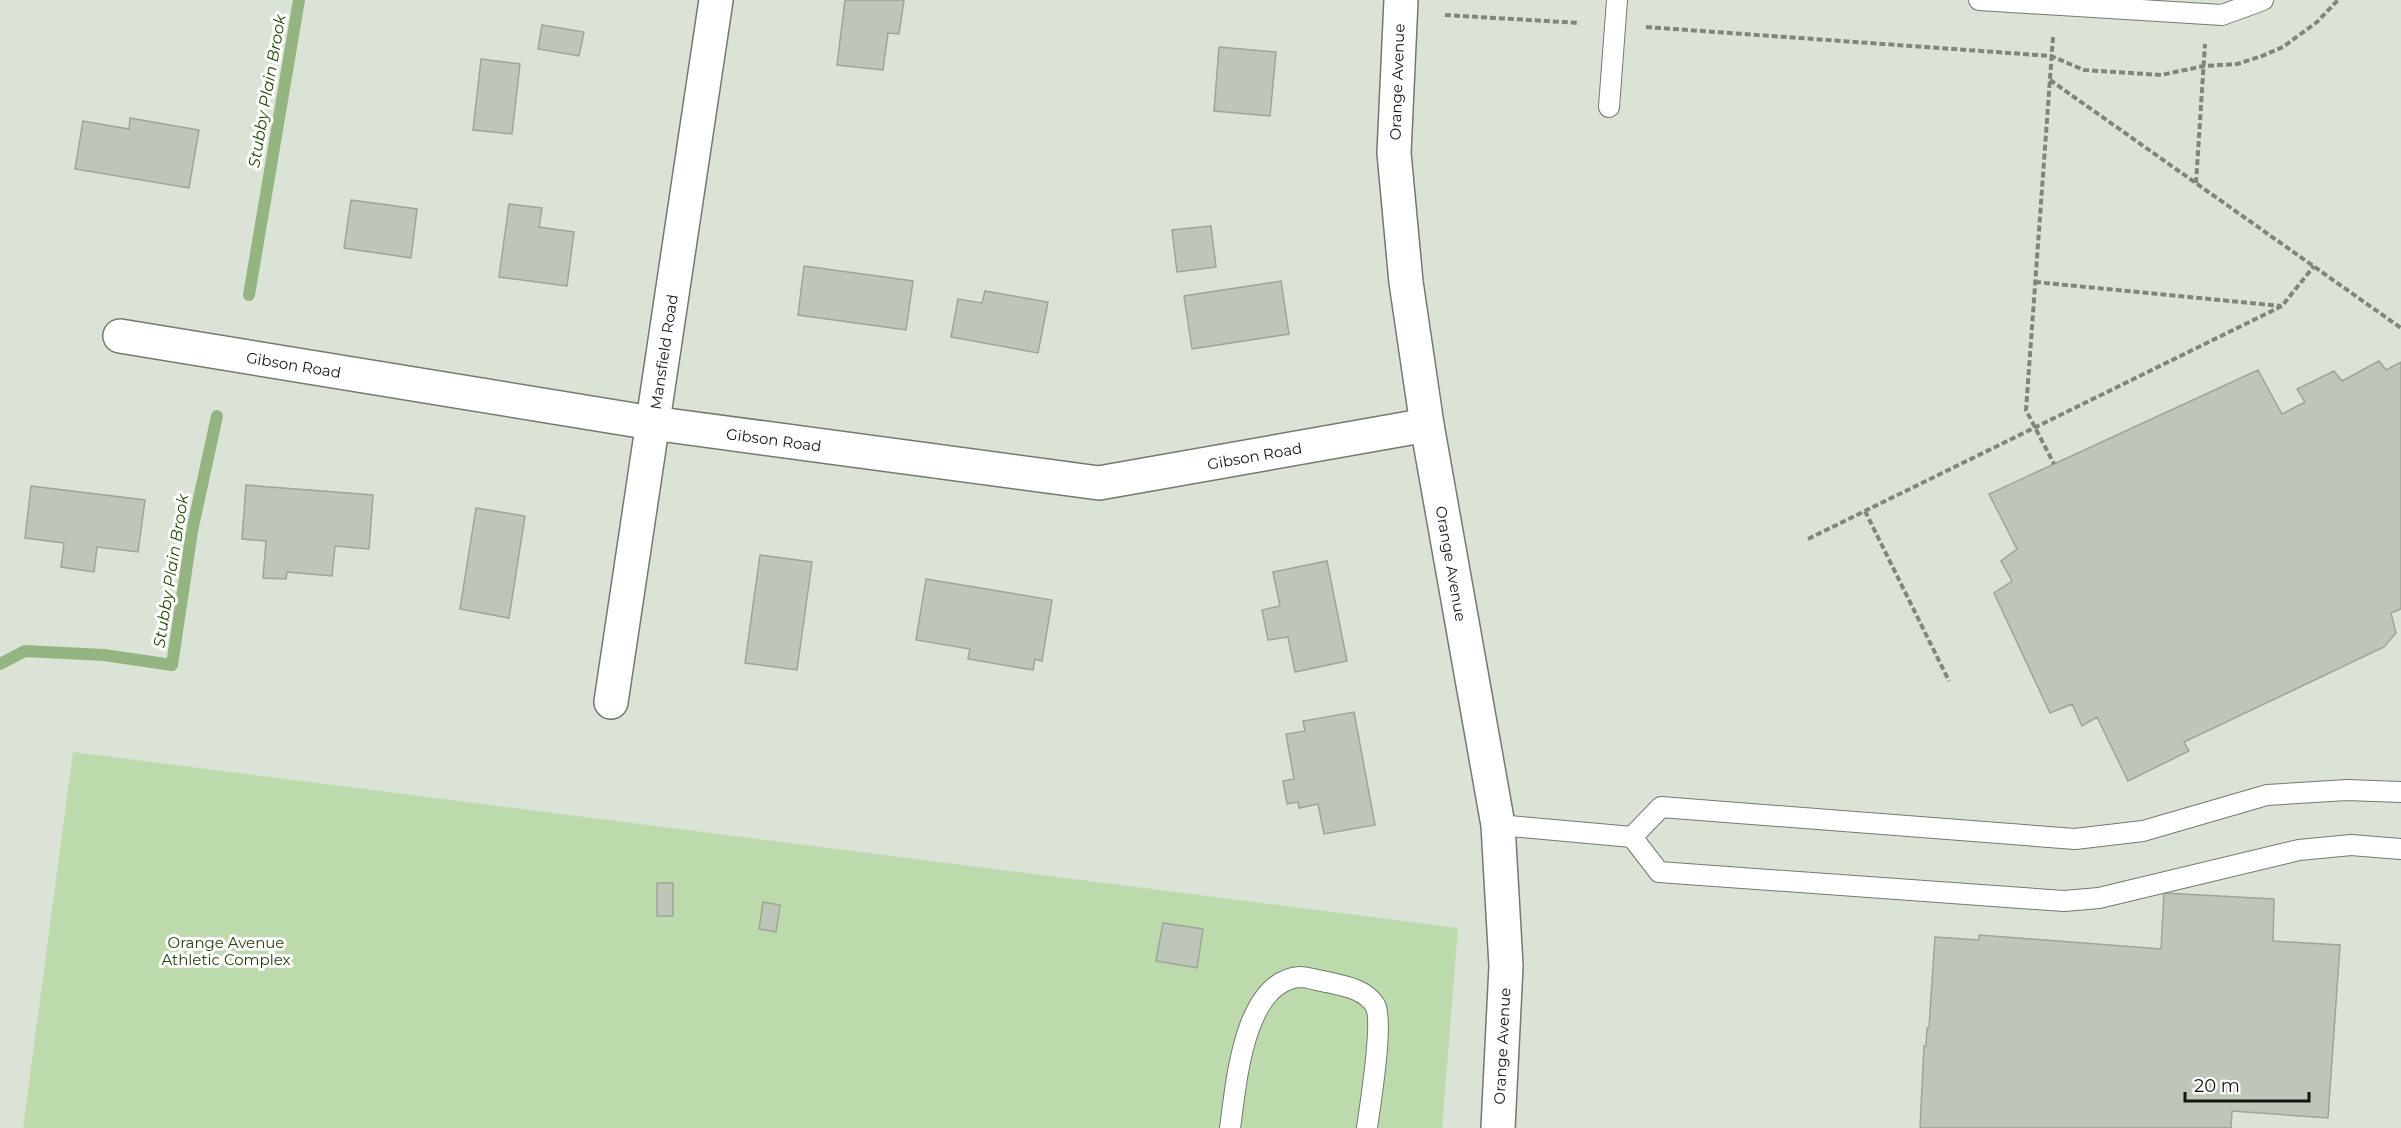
<svg xmlns="http://www.w3.org/2000/svg" width="2401" height="1128" font-family="Montserrat,sans-serif">
	<rect width="100%" height="100%" fill="#dbe3d6"/>
	<path fill="#bcdaac" d="M73,752L1458,928L1442,1128H23Z"/>
	<g fill="none" stroke-linecap="round" stroke-linejoin="round">
		<path stroke="#94b482" stroke-width="12" d="M249,295L299,0
			M0,664L25,651L104,655L172,665L192,531L217,416"/>
	</g>
	<path fill="#bec6b9" stroke="#9da598" stroke-width="1.5" d="M845,0H904L899,34L888,33L883,70L837,65Z
		M542,25L584,32L579,56L538,49Z
		M1219,47L1276,52L1270,116L1214,111Z
		M481,59L520,64L512,134L473,130Z
		M130,118L199,130L189,188L75,169L83,121L129,129Z
		M351,200L417,209L411,258L344,248Z
		M509,204L542,208L539,227L574,232L567,286L499,277Z
		M1211,226L1216,267L1177,272L1172,230Z
		M804,266L913,281L906,330L798,315Z
		M1281,281L1289,334L1192,349L1184,296Z
		M985,291L1048,302L1038,353L951,337L958,299L982,303Z
		M2379,361L2386,370L2401,362V609L2391,613L2396,633L2384,647L2184,742L2189,751L2128,781L2097,717L2082,726L2072,704L2050,713L1994,593L2012,581L2001,561L2017,549L1989,494L2258,370L2282,414L2305,402L2297,389L2334,371L2342,381Z
		M246,485L373,495L369,549L335,546L332,576L287,572L286,579L263,578L266,541L242,539Z
		M31,486L145,500L138,552L97,547L94,572L61,567L64,543L25,538Z
		M476,508L525,516L509,618L460,609Z
		M760,555L812,562L797,670L745,663Z
		M1327,561L1347,661L1295,672L1288,637L1268,640L1262,610L1280,606L1273,572Z
		M926,579L1052,600L1042,661L1035,659L1033,670L968,659L970,649L916,640Z
		M1354,712L1375,825L1324,834L1318,804L1299,808L1298,802L1287,804L1283,781L1294,779L1286,734L1305,731L1303,721Z
		M657,883H673V916H657Z
		M2164,893L2274,899L2273,941L2340,945L2328,1118L2232,1111L2231,1128H1920L1924,1046H1926L1927,1028H1929L1935,937L1979,940V935L2161,949Z
		M763,902L780,905L776,932L759,929Z
		M1163,923L1203,929L1197,968L1156,961Z"/>
	<g fill="none" stroke-linecap="round" stroke-linejoin="round">
		<defs>
			<path id="lane" d="M1979,0L2222,15L2263,0
				M1609,107L1617,0
				M1498,825L1632,837L1659,872L2064,901L2099,898L2299,850L2351,845L2401,849
				M1632,837L1661,807L2075,839L2143,831L2267,795L2347,790L2401,792
				M1230,1128C1236,1086 1243,981 1300,977C1308,977 1319,981 1327,982C1344,986 1365,989 1375,1005C1384,1021 1370,1106 1367,1128"/>
			<g id="street">
				<path id="s1" d="M120,336L652,423L1099,483L1427,425"/>
				<path id="s2" d="M611,702L716,0"/>
			</g>
			<g id="secondary">
				<path id="s3" d="M1401,0L1394,153L1406,282L1427,425L1498,825L1506,966L1498,1128"/>
			</g>
		</defs>
		<use href="#lane" stroke="#727a6e" stroke-width="22"/>
		<use href="#street" stroke="#727a6e" stroke-width="36"/>
		<use href="#secondary" stroke="#727a6e" stroke-width="36"/>
		<path stroke="#80867d" stroke-width="4" stroke-dasharray="6 3" stroke-linecap="butt" d="M1445,15L1580,23
			M1646,27L2051,56L2084,70L2161,75L2204,66L2237,64L2262,56L2283,47L2317,22L2338,0
			M2053,37L2026,410L2054,464
			M2050,80L2401,328
			M2196,183L2205,44
			M2035,282L2281,306
			M1865,511L1949,681
			M1808,539L2282,306L2314,266"/>
		<use href="#lane" stroke="#fff" stroke-width="20"/>
		<use href="#street" stroke="#fff" stroke-width="33"/>
		<use href="#secondary" stroke="#fff" stroke-width="33"/>
	</g>
	<g text-anchor="middle" dominant-baseline="central" stroke-width="6" stroke-linejoin="round" paint-order="stroke">
		<g font-size="15" fill="#121511" stroke="#fff">
			<text transform="translate(1397 82) rotate(-88)">Orange Avenue</text>
			<text stroke="none"><textPath href="#s2" startOffset="354">Mansfield Road</textPath></text>
			<text stroke="none"><textPath href="#s1" startOffset="176">Gibson Road</textPath></text>
			<text stroke="none"><textPath href="#s1" startOffset="662">Gibson Road</textPath></text>
			<text stroke="none"><textPath href="#s1" startOffset="1148">Gibson Road</textPath></text>
			<text stroke="none"><textPath href="#s3" startOffset="568">Orange Avenue</textPath></text>
			<text transform="translate(1502 1046) rotate(-87)">Orange Avenue</text>
		</g>
		<g font-size="15" fill="#22400b" stroke="#fff">
			<text x="226" y="942">Orange Avenue<tspan x="226" dy="17">Athletic Complex</tspan></text>
		</g>
		<g font-size="16" font-style="italic" fill="#224800" stroke="#fff">
			<text transform="translate(267 91) rotate(-80)">Stubby Plain Brook</text>
			<text transform="translate(171 571) rotate(-81)">Stubby Plain Brook</text>
		</g>
	</g>
	<path d="M2185 1092v9h124v-9" fill="none" stroke="#121511" stroke-width="3"/>
	<text x="2194" y="1092" font-size="18" fill="#121511" stroke="#ffffff" stroke-width="4.5" paint-order="stroke">20 m</text>
</svg>
